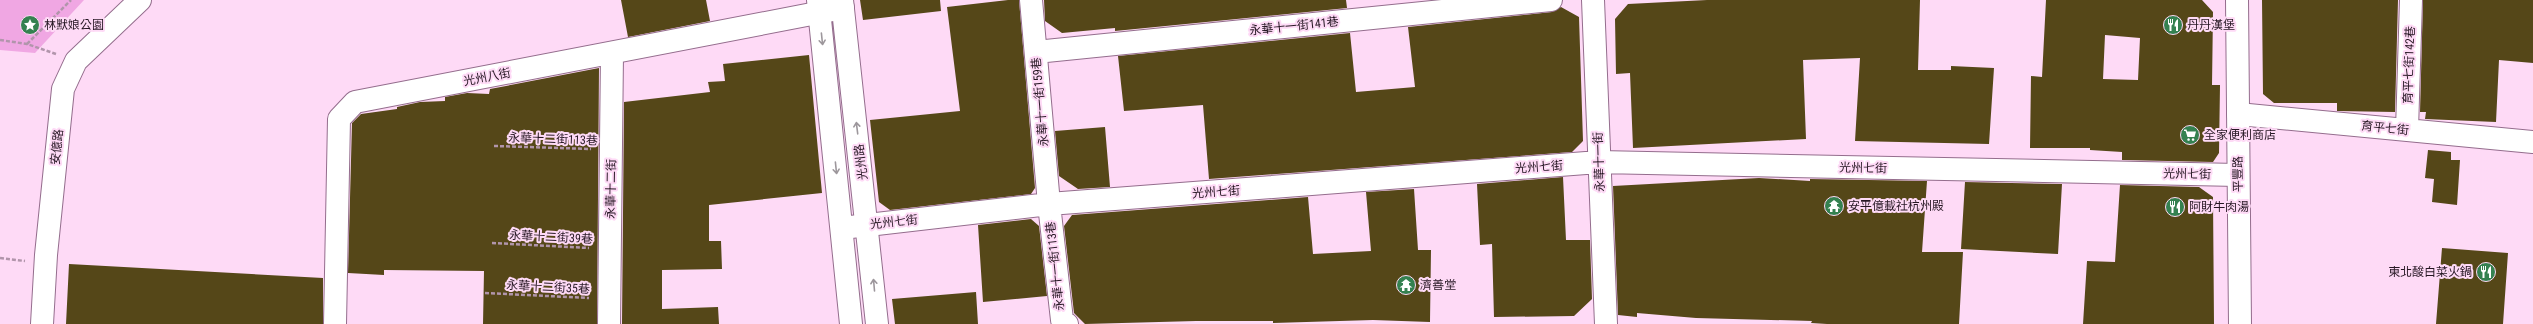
<svg xmlns="http://www.w3.org/2000/svg" width="2533" height="324" font-family="'Roboto Condensed','Noto Sans TC',sans-serif">
	<rect width="100%" height="100%" fill="#fedaf6"/>
	<path fill="#f0a7e3" d="M0,0H84L35,53L0,50Z"/>
	<path fill="#554718" fill-rule="evenodd" d="M621,0H706L710,21L628,37Z
		M860,0H940L941,11L863,20Z
		M1008,0H1019L1035,188L1031,194L890,210L879,202L870,120L960,111L947,7Z
		M1044,0H1346L1347,8L1115,31V28L1062,33L1045,21Z
		M1707,0H1920L1918,70H1951V66L1994,68L1989,144L1855,141L1860,58L1803,60L1806,139L1633,148L1630,73L1616,74L1615,19L1628,4Z
		M2046,0H2202L2213,12L2212,85H2220L2219,153L2213,162L2122,160V152L2090,150V148H2030L2031,76L2042,77ZM2105,35L2140,38L2138,80L2103,79Z
		M2262,0H2398L2395,112L2337,111V103H2274L2263,94Z
		M2423,0H2533V63L2499,60L2496,122L2425,119L2426,112H2420Z
		M1561,7L1579,17L1583,141L1572,152L1209,179L1203,105L1124,111L1118,56L1350,33L1356,92L1415,87L1408,27L1552,12Z
		M809,55L822,193L709,205V241H721L722,269L662,270V309L718,307L719,324H622L624,102L710,92L708,82L725,81L723,64Z
		M599,68L597,324H483L484,271L384,270V275L348,273L352,123L361,114L397,109V107L420,102L445,101V97L467,93L489,94L490,89Z
		M1105,127L1110,187L1078,189L1059,176L1055,131Z
		M2428,150L2451,152V160H2460L2457,205L2432,202L2434,179L2425,178Z
		M1563,177L1566,240H1590L1592,299L1574,316L1494,317L1492,244L1480,245L1477,184Z
		M1759,178L1810,181V179L1927,181L1922,252H1963L1959,324H1827L1811,323L1812,321L1696,318L1637,313V317L1618,315L1613,186Z
		M1965,182L2062,184L2058,254L1961,249Z
		M2120,185L2199,187L2213,197L2214,324H2083L2087,261L2115,262Z
		M1414,189L1418,250H1431L1430,322L1373,320L1273,323V321H1196L1085,324L1074,313L1064,226L1072,215L1308,197L1313,254L1371,251L1366,192Z
		M1031,219L1039,226L1047,296L983,302L978,225Z
		M2442,248L2508,253L2503,324H2436Z
		M69,264L323,278V324H66Z
		M976,292L978,324H895L892,299Z"/>
	<g fill="none" stroke-linecap="round" stroke-linejoin="round">
		<defs>
			<path id="minor" d="M1031,0L1049,204L1062,320L1067,324
				M1593,0L1606,324
				M1036,52L1551,0
				M2238,114L2533,142
				M2407,130L2411,0
				M842,228L1049,204L1599,162L2238,175
				M42,324L46,255L63,89L76,61L140,0
				M335,324L339,119L355,102L843,8
				M609,324L612,54"/>
			<path id="tertiary" d="M818,0L851,324
				M842,0L877,324
				M2237,0L2240,324"/>
		</defs>
		<use href="#minor" stroke="#946d8d" stroke-width="24"/>
		<use href="#tertiary" stroke="#946d8d" stroke-width="24"/>
		<path stroke="#b195ab" stroke-width="2.5" stroke-dasharray="4 2" stroke-linecap="butt" d="M0,40L27,44L56,54
			M27,44L71,0
			M494,146L591,149
			M492,243L589,248
			M0,258L25,261
			M485,293L589,298"/>
		<use href="#minor" stroke="#fff" stroke-width="22"/>
		<use href="#tertiary" stroke="#fff" stroke-width="22"/>
	</g>
	<defs><path id="oneway-shaft" d="M-6 0H5M1.5-3L5.5 0L1.5 3" fill="none" stroke-width="1.6" stroke-linecap="round" stroke-linejoin="round"/></defs>
	<g stroke="#9d979c">
		<use href="#oneway-shaft" transform="translate(822 39) rotate(84)"/>
		<use href="#oneway-shaft" transform="translate(857 128) rotate(-97)"/>
		<use href="#oneway-shaft" transform="translate(836 168) rotate(84)"/>
		<use href="#oneway-shaft" transform="translate(874 285) rotate(-95)"/>
	</g>
	<defs>
		<symbol id="sight-disc" viewBox="-11 -11 22 22"><circle r="9.5" fill="#348150" stroke="#fedaf6"/><path d="M0-6L1.8-2.2L6-1.7L2.9 1.2L3.7 5.4L0 3.3L-3.7 5.4L-2.9 1.2L-6-1.7L-1.8-2.2Z" fill="#fff"/></symbol>
		<symbol id="restaurant-disc" viewBox="-11 -11 22 22"><circle r="9.5" fill="#348150" stroke="#fedaf6"/><path d="M-5-6h1v4h1v-4h1v4h1v-4h1v5L-1.5 .5V6h-2V.5L-5-1ZM5-6V6H3V1.5H1.5Q1.5-4 5-6Z" fill="#fff"/></symbol>
		<symbol id="supermarket-disc" viewBox="-11 -11 22 22"><circle r="9.5" fill="#348150" stroke="#fedaf6"/><path d="M-6-5.5h2.5l.6 2H6L4.5 2H-2.5L-4.4-4H-6ZM-1.5 3.2a1.3 1.3 0 1 0 .1 0ZM3 3.2a1.3 1.3 0 1 0 .1 0Z" fill="#fff"/></symbol>
		<symbol id="temple-disc" viewBox="-11 -11 22 22"><circle r="9.5" fill="#348150" stroke="#fedaf6"/><path d="M0-6L5-2H3V0L6.5 2.5H4V6H1.5V3h-3V6H-4V2.5H-6.5L-3 0V-2H-5Z" fill="#fff"/></symbol>
	</defs>
	<g fill-rule="evenodd">
		<use href="#sight-disc" x="19" y="14" width="22" height="22"/>
		<use href="#restaurant-disc" x="2162" y="14" width="22" height="22"/>
		<use href="#supermarket-disc" x="2179" y="124" width="22" height="22"/>
		<use href="#temple-disc" x="1823" y="195" width="22" height="22"/>
		<use href="#restaurant-disc" x="2164" y="196" width="22" height="22"/>
		<use href="#restaurant-disc" x="2475" y="261" width="22" height="22"/>
		<use href="#temple-disc" x="1395" y="274" width="22" height="22"/>
	</g>
	<g text-anchor="middle" dominant-baseline="central" stroke-width="4" stroke-linejoin="round" paint-order="stroke">
		<g font-size="12" fill="#261723" stroke="#fedaf6" text-anchor="start">
			<text x="44" y="25">林默娘公園</text>
			<text x="2187" y="25">丹丹漢堡</text>
			<text x="2204" y="135">全家便利商店</text>
			<text x="1848" y="206">安平億載社杭州殿</text>
			<text x="2189" y="207">阿財牛肉湯</text>
			<text x="2472" y="272" text-anchor="end">東北酸白菜火鍋</text>
			<text x="1420" y="285">濟善堂</text>
		</g>
		<g font-size="12" fill="#261723" stroke="#fedaf6">
			<text transform="translate(1294 26) rotate(-6)">永華十一街141巷</text>
			<text transform="translate(2409 65) rotate(-88)">育平七街142巷</text>
			<text transform="translate(487 77) rotate(-11)">光州八街</text>
			<text transform="translate(1040 102) rotate(-95)">永華十一街159巷</text>
			<text transform="translate(2385 128) rotate(6)">育平七街</text>
			<text transform="translate(553 139) rotate(2)">永華十二街113巷</text>
			<text transform="translate(57 147) rotate(-84)">安億路</text>
			<text transform="translate(861 162) rotate(-97)">光州路</text>
			<text transform="translate(1599 162) rotate(-92)">永華十一街</text>
			<text transform="translate(1539 167) rotate(-4)">光州七街</text>
			<text transform="translate(1863 168) rotate(1)">光州七街</text>
			<text transform="translate(2187 174) rotate(1)">光州七街</text>
			<text transform="translate(2238 174) rotate(-91)">平豐路</text>
			<text transform="translate(611 189) rotate(-89)">永華十二街</text>
			<text transform="translate(1216 192) rotate(-4)">光州七街</text>
			<text transform="translate(894 222) rotate(-6)">光州七街</text>
			<text transform="translate(551 237) rotate(3)">永華十二街39巷</text>
			<text transform="translate(1055 266) rotate(-96)">永華十一街113巷</text>
			<text transform="translate(548 287) rotate(3)">永華十二街35巷</text>
		</g>
	</g>
</svg>
